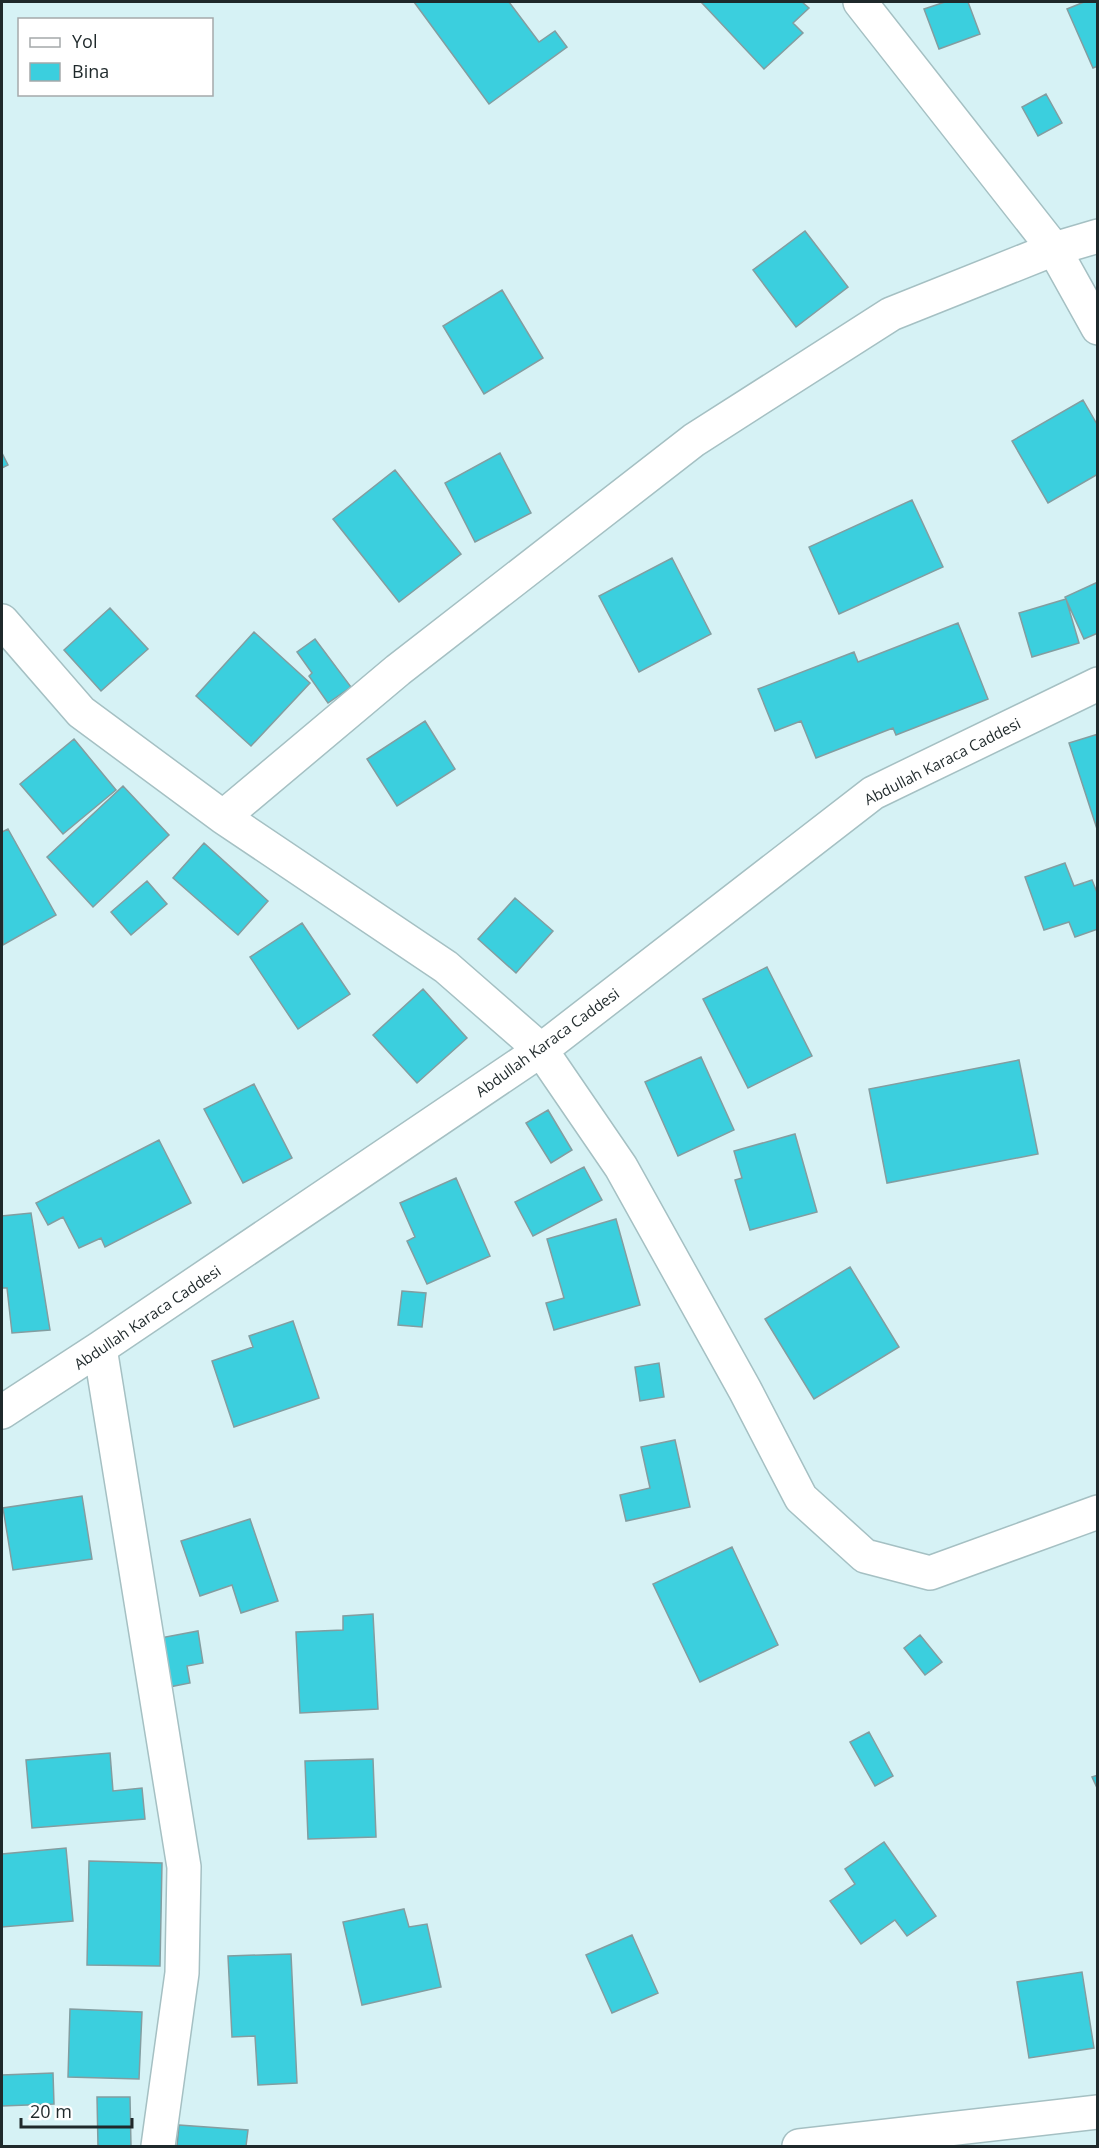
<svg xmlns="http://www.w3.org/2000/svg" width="1099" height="2148" font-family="'Open Sans',sans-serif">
	<rect width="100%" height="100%" fill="#d6f2f5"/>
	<path fill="#3bcfde" stroke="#839da0" stroke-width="1.5" d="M414,2H509L539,42L555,31L567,47L489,104Z
		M703,2H802L809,8L793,23L803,33L764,69L702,3Z
		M945,2H968L980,34L939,49L924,9Z
		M1084,2H1098V66L1093,68L1067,9Z
		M1046,94L1062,123L1038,136L1022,107Z
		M805,231L848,287L796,327L753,270Z
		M502,290L543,358L484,394L443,326Z
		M1083,400L1098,426V474L1048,503L1012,441Z
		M2,453L8,465L2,468Z
		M500,453L531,513L475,542L445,483Z
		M395,470L461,554L399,602L333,519Z
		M912,500L943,567L839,614L809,547Z
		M672,558L711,634L639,672L599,596Z
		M1098,582V633L1084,639L1065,597Z
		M1066,599L1079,643L1032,657L1019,613Z
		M110,608L148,649L101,691L64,650Z
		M958,623L988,699L896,735L893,728L816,758L801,721L775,731L758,689L854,652L858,662Z
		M254,632L310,683L251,746L196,696Z
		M315,639L351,687L328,703L309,676L312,673L297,652Z
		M425,721L455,769L397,806L367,759Z
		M1098,734V832L1069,743Z
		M74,739L116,790L63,834L20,784Z
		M123,786L169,835L93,907L47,857Z
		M8,829L56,915L3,945L2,832Z
		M204,843L268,901L238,935L173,878Z
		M1065,863L1074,886L1092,880L1098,895V929L1075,937L1069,922L1044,930L1025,877Z
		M147,881L167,904L131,935L111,912Z
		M515,898L553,931L516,973L478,939Z
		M302,923L350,994L298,1029L250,957Z
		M767,967L812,1056L748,1088L703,999Z
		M423,989L467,1038L417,1083L373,1035Z
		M701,1057L734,1130L678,1156L645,1082Z
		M1019,1060L1038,1154L887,1183L869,1089Z
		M254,1084L292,1158L243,1183L204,1109Z
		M548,1110L572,1150L551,1163L526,1123Z
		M795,1134L817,1212L750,1230L735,1180L742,1178L734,1151Z
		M159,1140L191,1203L105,1247L101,1238L79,1248L63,1217L48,1225L36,1203Z
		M584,1167L602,1200L533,1236L515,1202Z
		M456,1178L490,1256L427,1284L407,1241L415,1237L400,1203Z
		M31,1213L50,1330L12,1333L7,1288H2V1216Z
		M616,1219L640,1305L554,1330L546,1303L564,1298L547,1239Z
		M850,1267L899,1347L814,1399L765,1319Z
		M402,1291L426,1293L422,1327L398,1325Z
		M293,1321L319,1398L234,1427L212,1361L253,1347L249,1336Z
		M659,1363L664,1397L640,1401L635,1367Z
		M675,1440L690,1507L626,1521L620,1495L650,1488L641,1447Z
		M82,1496L92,1559L13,1570L3,1508Z
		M250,1519L278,1601L241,1613L232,1585L200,1596L181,1541Z
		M732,1547L778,1645L700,1682L653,1584Z
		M373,1614L378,1709L300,1713L296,1632L343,1630V1616Z
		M198,1631L203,1663L187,1666L190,1683L169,1687L160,1638Z
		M920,1635L942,1662L925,1675L904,1648Z
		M869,1732L893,1776L875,1786L850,1742Z
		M110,1753L113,1791L142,1788L145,1819L32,1828L26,1760Z
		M373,1759L376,1837L308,1839L305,1761Z
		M1098,1775V1790L1092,1777Z
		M884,1842L936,1916L907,1936L895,1920L861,1944L830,1901L855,1884L845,1869Z
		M66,1848L73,1921L2,1927V1854Z
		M89,1861L162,1863L160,1966L87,1965Z
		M404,1909L409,1927L427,1924L441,1987L362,2005L343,1922Z
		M632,1935L658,1993L612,2013L586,1955Z
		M291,1954L297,2083L258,2085L255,2036L232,2037L228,1956Z
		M1082,1972L1094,2048L1029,2058L1017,1982Z
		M70,2009L142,2012L139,2079L68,2077Z
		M53,2073L54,2104L2,2106V2075Z
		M97,2097H130L131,2146H98Z
		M179,2125L248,2130L246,2146H177Z"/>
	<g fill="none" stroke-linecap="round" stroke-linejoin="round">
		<defs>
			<path id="minor" d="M860,2L1054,249L1098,328
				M2,621L81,712L223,817L446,967L541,1050L621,1167L745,1390L801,1498L865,1556L930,1573L1098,1512
				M223,817L398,670L694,440L891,314L1054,249L1098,236
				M100,1348L184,1867L182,1973L158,2146
				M2,1412L100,1348L541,1050L873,793L1098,684
				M799,2146L1098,2112"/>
		</defs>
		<use href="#minor" stroke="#a5c0c3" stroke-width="36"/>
		<use href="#minor" stroke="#fff" stroke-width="33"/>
	</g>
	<g text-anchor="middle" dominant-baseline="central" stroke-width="4.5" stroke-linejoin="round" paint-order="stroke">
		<g font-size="15" fill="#1f292b" stroke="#fff">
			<text transform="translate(942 761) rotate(-27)">Abdullah Karaca Caddesi</text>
			<text transform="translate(547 1042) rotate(-36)">Abdullah Karaca Caddesi</text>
			<text transform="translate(147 1317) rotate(-34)">Abdullah Karaca Caddesi</text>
		</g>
	</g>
	<rect width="1099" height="2148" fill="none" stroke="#1f292b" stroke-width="6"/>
	<rect x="18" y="18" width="195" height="78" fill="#ffffff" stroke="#a5a9aa" stroke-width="1.5"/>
	<rect x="30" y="38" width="30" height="9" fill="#ffffff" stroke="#a5a9aa" stroke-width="1.5"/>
	<text x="72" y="48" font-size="18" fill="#1f292b">Yol</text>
	<rect x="30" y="63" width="30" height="18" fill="#3bcfde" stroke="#a5a9aa" stroke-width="1.5"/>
	<text x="72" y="78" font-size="18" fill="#1f292b">Bina</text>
	<path d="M21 2118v9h111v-9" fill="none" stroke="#1f292b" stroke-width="3"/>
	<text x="30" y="2118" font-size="18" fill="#1f292b" stroke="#ffffff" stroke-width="4.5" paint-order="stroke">20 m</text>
</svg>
